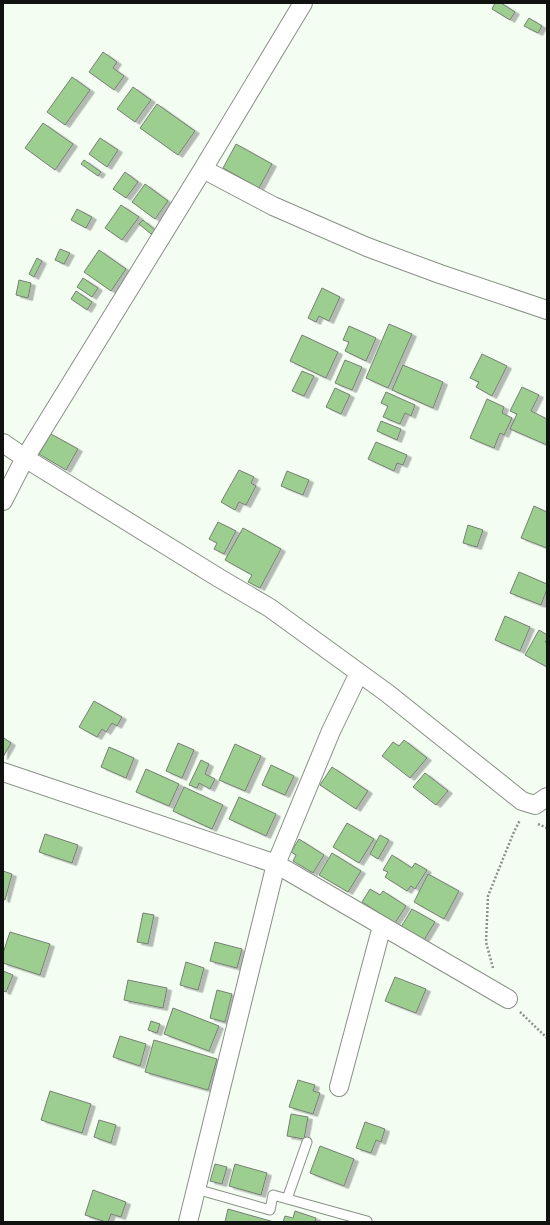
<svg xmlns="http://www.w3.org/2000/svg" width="550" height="1225" font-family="'PT Sans Narrow',sans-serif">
	<defs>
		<filter id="shadow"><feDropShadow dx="4.5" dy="2.5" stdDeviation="0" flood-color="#0004"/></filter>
	</defs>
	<rect width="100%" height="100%" fill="#f4fdf2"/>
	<path fill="#9ccf8f" stroke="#777f75" filter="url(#shadow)" d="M495,3H501L515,12L510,20L492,9Z
		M529,18L542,26L538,33L524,26Z
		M103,52L117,62L113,68L124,76L114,90L89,72Z
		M72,77L90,90L65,125L47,112Z
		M133,87L151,100L135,122L117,109Z
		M157,104L195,131L178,155L140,128Z
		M43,123L73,144L55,170L25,148Z
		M100,138L118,150L107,167L89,154Z
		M236,144L272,164L259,188L223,168Z
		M84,160L101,172L98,176L81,164Z
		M125,172L138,182L126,198L113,189Z
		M145,184L168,201L155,219L132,202Z
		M121,205L139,217L122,240L105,228Z
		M77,209L92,217L86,228L71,220Z
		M143,220L155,230L151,234L139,224Z
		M60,249L70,253L64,264L55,260Z
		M99,250L126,269L111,291L84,272Z
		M37,258L42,261L34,277L29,274Z
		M83,278L98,288L92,297L77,287Z
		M19,280L31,283L28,298L16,295Z
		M322,288L340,297L329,321L319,316L316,322L308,318Z
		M76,291L92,302L87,310L71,299Z
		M389,324L412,334L388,388L366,378Z
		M349,326L376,338L366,361L345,351L349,342L343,340Z
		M302,335L338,352L326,378L290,361Z
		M482,354L507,366L492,396L476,387L479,382L470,378Z
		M345,360L362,367L352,390L335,383Z
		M403,365L443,382L433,408L392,390Z
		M302,371L314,376L304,396L292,391Z
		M522,387L539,395L531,411L547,419V445L510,429L517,414L510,411Z
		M335,388L350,395L341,414L326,407Z
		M386,392L415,405L411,416L405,413L400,424L383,417L388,406L381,403Z
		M487,399L504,407L502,413L512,418L504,435L500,433L494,448L470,438Z
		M381,421L401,429L397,440L377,431Z
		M51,434L78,449L66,470L39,454Z
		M376,442L407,455L403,465L397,463L394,471L368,459Z
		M239,470L254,477L251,483L256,486L246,505L239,502L235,510L221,502Z
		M287,471L309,480L303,495L281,486Z
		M534,506L547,512V548L521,538Z
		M218,522L236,531L224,554L214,549L217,543L209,539Z
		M468,525L483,530L477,547L463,543Z
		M243,528L281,549L260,588L248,582L252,575L225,560Z
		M519,572L547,584V589L541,605L510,593Z
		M505,616L530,627L520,651L495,640Z
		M539,630L547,635V639L545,642L547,643V667L525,655Z
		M94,701L122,717L117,726L112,723L106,732L102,729L97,737L79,727Z
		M4,738L11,743L3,757V740Z
		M404,740L427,758L410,778L382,756L393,742L399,746Z
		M178,743L194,750L182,778L166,771Z
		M235,744L261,756L245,791L219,780Z
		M109,747L134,758L126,778L101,767Z
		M201,760L209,764L205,774L215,779L210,789L199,783L197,788L189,785Z
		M271,765L294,776L285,795L262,785Z
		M332,767L368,791L356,809L320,785Z
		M146,769L179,784L169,806L136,792Z
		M425,773L448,791L436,805L413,787Z
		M184,787L223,805L212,829L173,811Z
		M239,797L276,814L266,836L229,819Z
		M347,823L374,839L359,863L333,847Z
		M45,834L78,845L72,863L39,852Z
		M380,835L389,840L378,859L370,854Z
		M299,839L324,855L313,873L293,861L296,855L291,852Z
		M332,853L361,871L348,892L319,875Z
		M392,855L412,868L415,863L427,870L415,889L411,886L407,891L385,877L388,872L383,870Z
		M3,871L12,874L5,900L3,899Z
		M428,874L459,891L444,919L414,902Z
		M370,889L380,895L383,891L406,906L395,923L362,902Z
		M412,909L435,922L424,940L401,927Z
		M143,913L154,915L148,944L137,942Z
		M10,932L50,944L40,975L3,963V953Z
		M215,942L242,949L237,968L210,961Z
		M186,962L204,968L198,990L180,985Z
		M3,971L13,975L6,992L3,991Z
		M395,977L426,989L416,1013L385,1001Z
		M128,980L167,988L163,1008L124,1000Z
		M217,990L232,994L225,1022L210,1018Z
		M173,1008L219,1026L209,1051L164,1034Z
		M151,1021L160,1024L157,1033L148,1030Z
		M120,1036L146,1044L140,1066L113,1057Z
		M154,1040L217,1059L208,1090L145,1072Z
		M298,1080L315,1085L313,1091L320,1093L313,1114L289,1107Z
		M50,1091L91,1104L82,1133L41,1120Z
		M291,1114L308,1117L304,1139L287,1136Z
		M99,1120L116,1125L111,1143L94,1137Z
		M365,1122L385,1129L381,1142L376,1140L371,1153L356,1148Z
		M320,1146L354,1159L344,1186L310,1173Z
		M215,1164L227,1167L222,1184L210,1181Z
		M235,1164L267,1173L261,1195L229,1186Z
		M93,1190L126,1202L121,1217L111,1214L108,1222H106L85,1215Z
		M228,1209L274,1222H225Z
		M295,1211L316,1218L315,1222H283L285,1216L293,1218Z"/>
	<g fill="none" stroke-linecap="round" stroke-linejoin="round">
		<defs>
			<path id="service" d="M196,1189L270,1210L273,1195L367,1221
				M287,1199L307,1142"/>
			<path id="minor" d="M203,169L273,206L367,247L440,274L547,310
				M3,443L25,458L219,578L270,608L387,693L522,801L535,805L547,797
				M3,501L25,458L203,169L303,3
				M3,772L276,864L508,999
				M339,1087L382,926
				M188,1222L276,864L331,731L359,673"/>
		</defs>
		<use href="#service" stroke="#899087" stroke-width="11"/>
		<use href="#minor" stroke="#899087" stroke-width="20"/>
		<path stroke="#8b918a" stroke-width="2.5" stroke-dasharray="2 2" stroke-linecap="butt" d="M538,824L547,828
			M493,968L486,942L488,896L513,834L520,820
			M520,1012L547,1038"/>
		<use href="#service" stroke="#fff" stroke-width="9"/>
		<use href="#minor" stroke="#fff" stroke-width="18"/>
	</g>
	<rect width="550" height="1225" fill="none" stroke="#0f120f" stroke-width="8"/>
</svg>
